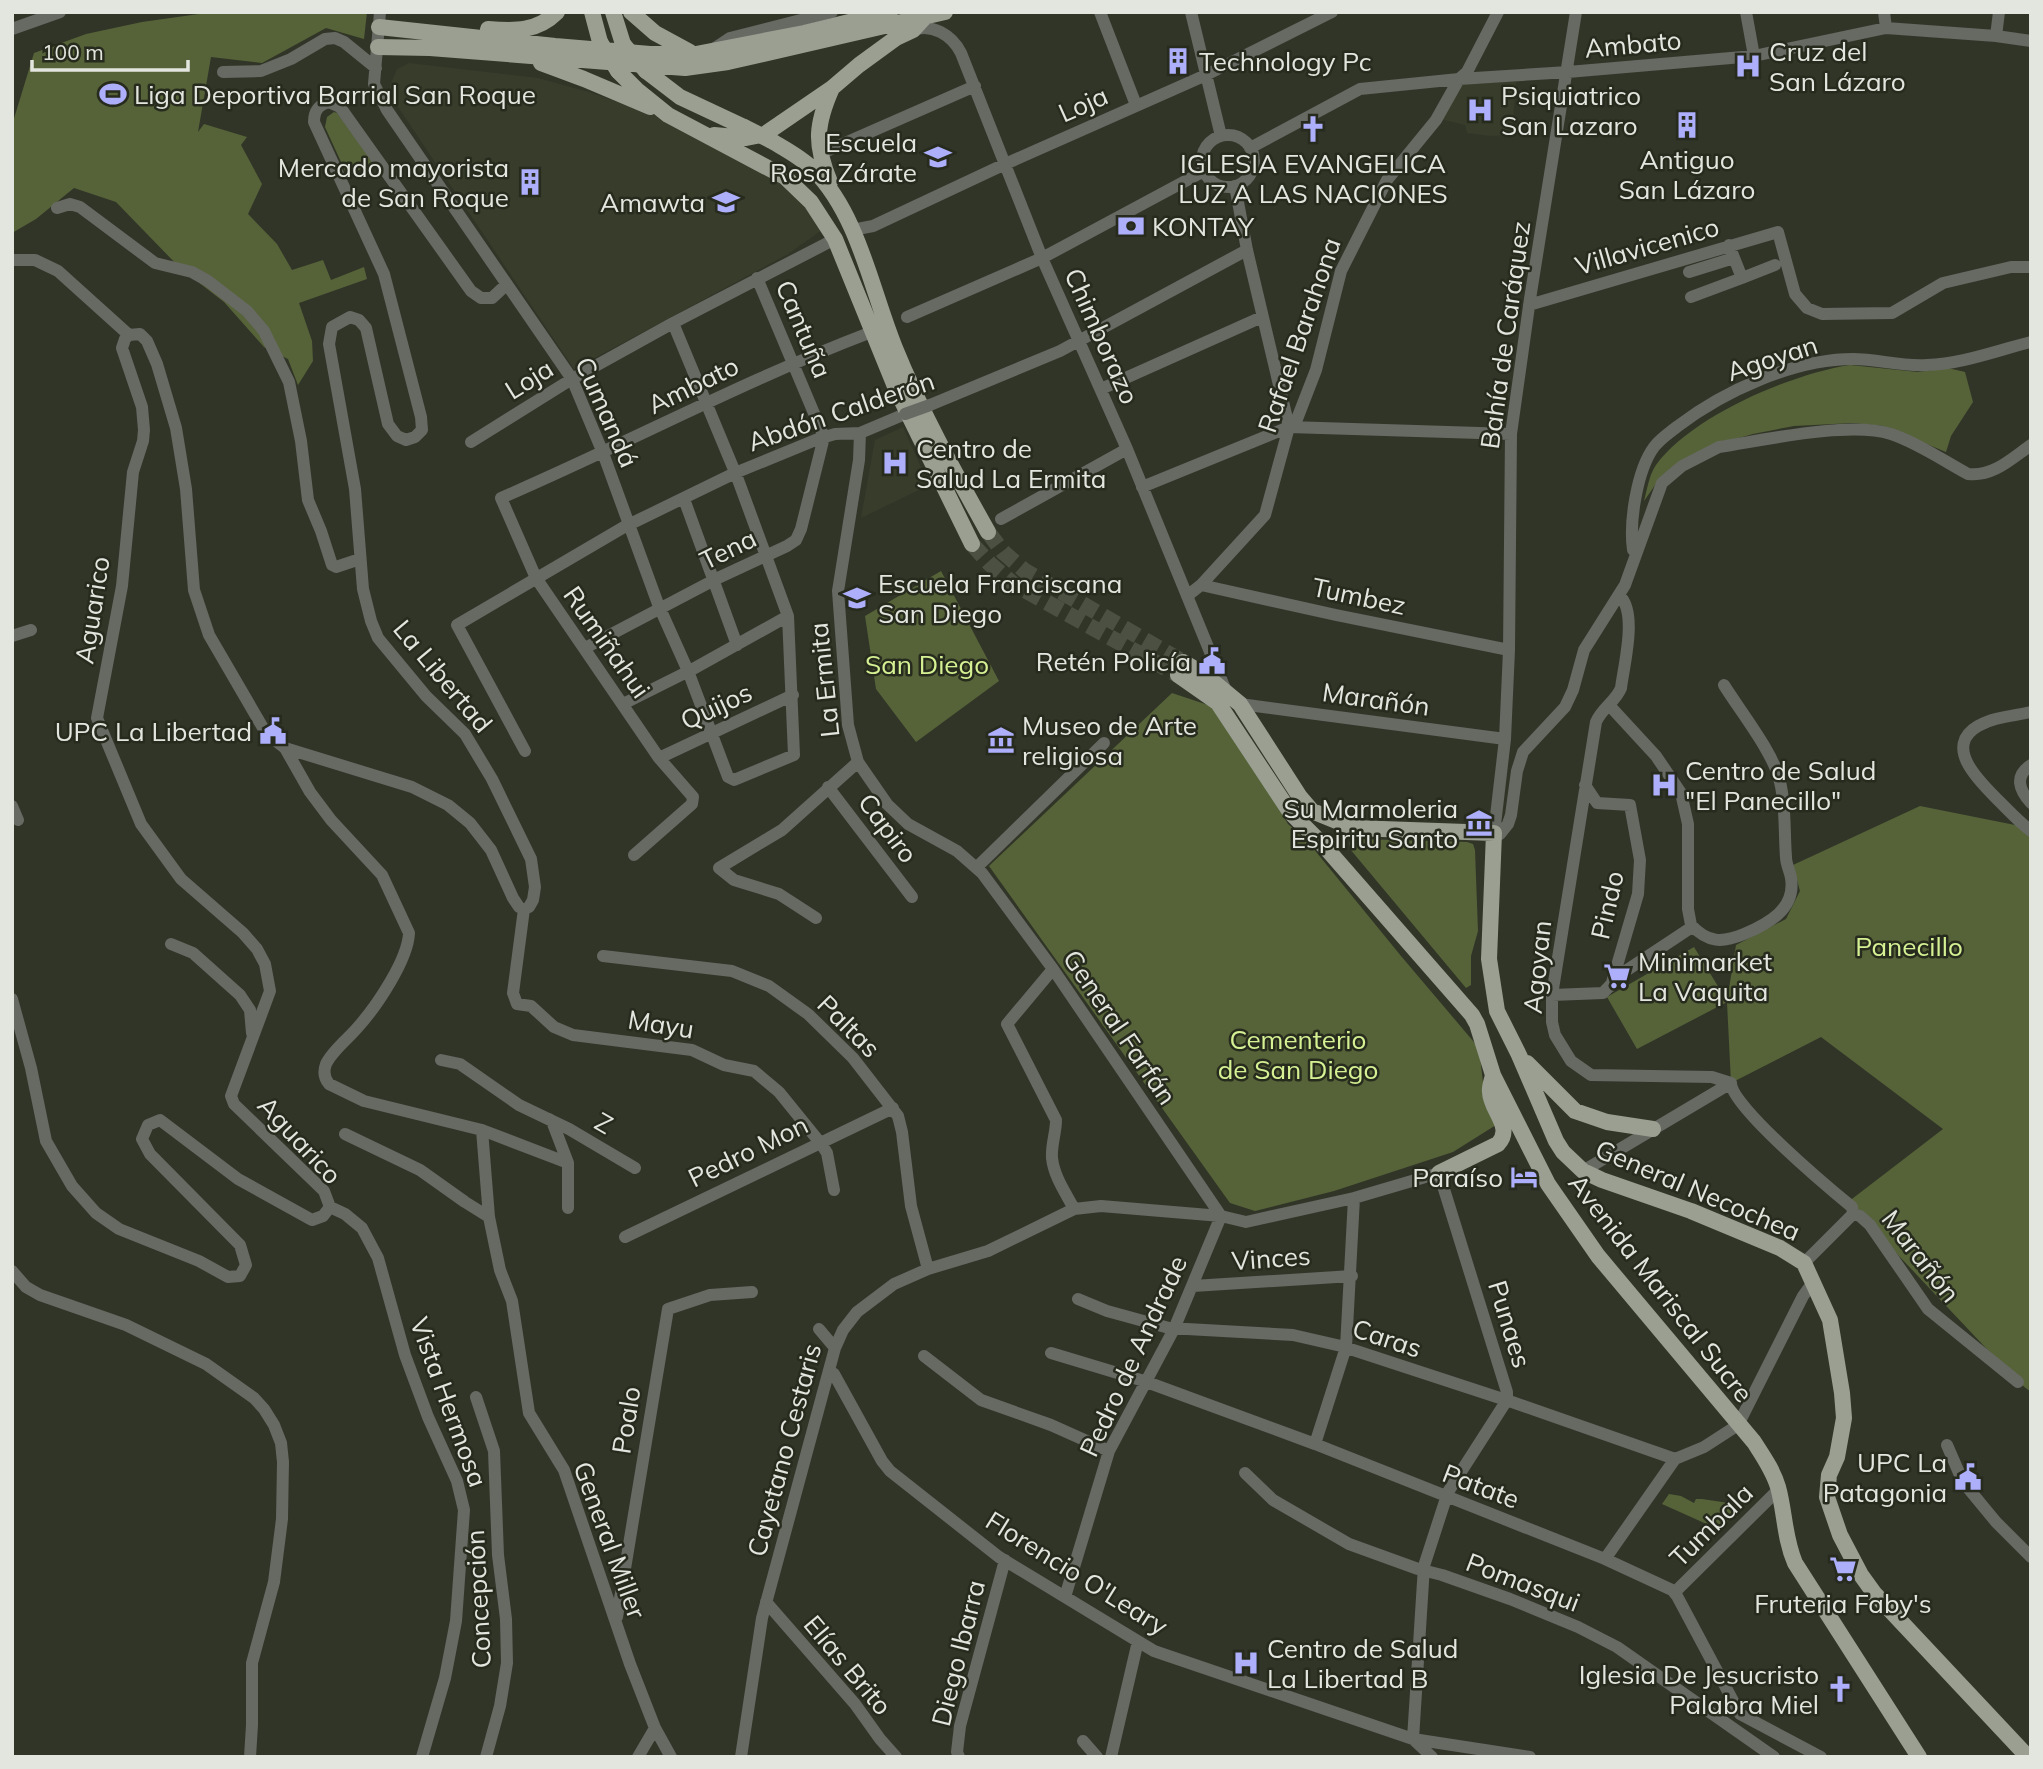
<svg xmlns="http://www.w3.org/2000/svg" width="2043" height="1769" font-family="Mulish,sans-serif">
	<rect width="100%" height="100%" fill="#313528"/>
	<path fill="#373d2a" d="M409,63L538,78L592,93L663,118L778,182L801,202L822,230L788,254L574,369L392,98L390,86L397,69Z
		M1516,82L1512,135L1490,136L1467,133L1465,125L1440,119L1463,84Z
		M903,427L929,485L861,518L875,440Z"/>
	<path fill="#566338" d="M213,12H367L364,39L326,28L262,63L211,57L198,132L204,124L247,137L241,145L262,184L248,214L277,244L292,270L323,260L331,280L364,267L367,279L299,303L312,341L313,361L298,385L288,359L264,347L224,302L180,268L116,202L74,188L36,219L12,233V125L34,53L86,34L142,22Z
		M334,112L337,113L374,163L347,175L325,127L327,117Z
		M1850,365L1918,372L1948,368L1965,372L1973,402L1951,436L1946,452L1883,426L1853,423L1794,426L1753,434L1714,445L1660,478L1644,501C1647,490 1649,475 1656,465C1692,416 1791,374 1850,365Z
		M941,571L999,681L916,742L876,689L865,616Z
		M1172,693L1211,706L1227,725L1288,824L1308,842L1401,956L1479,1048L1484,1091L1496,1125L1453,1152L1334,1191L1255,1211L1230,1203L989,866Z
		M1920,806L2025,827L2031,831V1392L2018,1382L1848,1202L1943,1129L1821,1037L1731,1083L1727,1002L1637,1049L1607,997L1694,947L1727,1001L1736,945L1786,919L1800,891L1793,865Z
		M1358,839L1467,842L1473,844L1475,850L1478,931L1471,956V985L1466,988L1350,849L1349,842Z
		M1669,1494L1681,1496L1694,1503L1696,1499H1702L1742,1505L1720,1530L1662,1504Z"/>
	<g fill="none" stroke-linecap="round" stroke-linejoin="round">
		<path stroke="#4c5043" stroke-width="16" stroke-dasharray="16 8" stroke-linecap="butt" d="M988,532L1003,552L1025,571L1183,662
			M972,544L990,564L1012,583L1178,675"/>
		<path stroke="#676963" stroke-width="12" d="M380,12L374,84L387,110L572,379L603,453L658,604L688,671L728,777L734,780L794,755L788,616L737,477L673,323
			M1100,12L1136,105
			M1191,12L1221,136
			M1576,12L1530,299L1511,434L1509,650L1505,739L1494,833L1500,834L1508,824L1511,815L1517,771L1523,752L1565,707L1573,690L1584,650L1625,585L1662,483L1682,466L1719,447C1765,440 1849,421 1891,434C1918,443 1944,461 1968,474C1993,477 2011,459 2031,445
			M1746,12L1754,56
			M1884,12L1886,28
			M12,29L60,12
			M913,30C932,23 952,35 961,53L1042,258L1127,449L1226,691
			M1996,36L1999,12
			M715,48L730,38L832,12
			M223,72L261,71L291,59L325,39L335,38L344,42L376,68
			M1202 161a26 26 0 1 1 52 0a26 26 0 1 1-52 0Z
			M1250,148L1360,89L1459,79L1568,72L1754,56L1886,28L1996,36L2031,41
			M820,154L975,86
			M1235,186L1247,250L1289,427
			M57,208L70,204L80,207L155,263L192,272L208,281L247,311L264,331L289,382L301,441L308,500L321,531L332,565L336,567L360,559
			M852,230L873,226L1003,165L1206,75L1332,12
			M12,260H35L58,271L129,335
			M1689,272L1734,258
			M757,278L824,437
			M1742,278L1775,265
			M507,284L492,298H481L471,291L340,107L329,102C318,105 314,111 314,122L384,274L421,417L422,430L415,437L406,440L397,436L388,424L366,328L359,320L350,317L332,327L329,344L355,489L363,589L371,621L378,638L426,696L465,734L492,779L531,859L535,887L533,900L529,907L524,909
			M1691,297L1742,278L1729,245
			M1529,305L1778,232L1795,294L1807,308L1822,314L1892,313L1943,283L2011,267H2031
			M907,317L1042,258L1204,171
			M129,335L140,334L147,341L157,364L176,428L186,489L194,590L209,635L266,733L285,748L412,787L448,805L470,823L491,850L513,898L519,907L524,909
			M1101,389L1262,317
			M930,405L1060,351L1247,250
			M860,433L859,460L838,591L848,725L858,762L887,804L908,824L957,851L982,873L1053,969L1221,1216
			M471,442L572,379L673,323L835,239
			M1142,487L1289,427L1511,434
			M684,499L737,645
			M1001,519L1127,449
			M1633,550C1629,522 1637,470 1654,447C1660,439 1669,433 1678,426C1724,391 1794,359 1853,359C1878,359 1902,367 1927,365C1962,364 1998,350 2031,342
			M1201,585L1336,615L1509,650
			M1619,595C1638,612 1624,664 1621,688C1616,701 1602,708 1596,722L1552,995V1022L1555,1035L1571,1061L1591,1075L1712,1077L1731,1083
			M1187,596L1201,585L1265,515L1289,427L1297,419L1316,370L1341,271L1387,180L1436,120L1459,79L1467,72L1498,12
			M12,636L31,630
			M585,648L718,578L787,546L796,540L801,529L824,437
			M623,704L693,669L788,616
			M1240,704L1505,739
			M1609,705L1656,756L1681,793L1688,824V909L1691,925C1708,943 1722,943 1744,934C1768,924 1796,909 1791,878C1790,871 1786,865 1786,857C1784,832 1786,806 1780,782C1774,753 1740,711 1724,685
			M2031,712C2013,716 1994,717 1978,726C1942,747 1981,783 1999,801C2009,811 2019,822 2031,831
			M285,748L310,792L331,820L382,875L409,933C408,960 376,1007 358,1027C349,1038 332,1051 326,1064C323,1072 324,1078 329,1084L364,1101L482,1130L568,1163
			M525,751L457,625L624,527L735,473L818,439L835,434L860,433L905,414
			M659,758L793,695
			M2031,765C2014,776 2019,790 2031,803
			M1585,785L1597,803L1630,805L1640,860L1638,894L1611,986
			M828,787L912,897
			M12,806L18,820
			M634,855L692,804L693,797L659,758L536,578L501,498C624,445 743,381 869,333
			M977,867L1104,743
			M524,909L513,993L517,1004L531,1006L554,1027L573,1035L692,1050L724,1065L754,1071L779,1092L822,1145L827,1153L834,1190
			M816,918L779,894L734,880L719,868L782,830L858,762
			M171,944L193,953L240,995L250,1010L252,1033
			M603,956L732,971L769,986L808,1014L853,1058L898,1116L902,1132L911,1206L928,1269
			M1053,969L1007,1024L1056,1120C1056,1133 1051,1145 1052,1158C1054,1177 1066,1193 1074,1209
			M1552,995L1603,993L1621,974L1692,927
			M12,999L31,1068L46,1141L72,1186L96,1213L119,1229L199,1261L228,1277L240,1276L246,1265L240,1245L150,1154L142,1139L148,1125L160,1120L238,1179L312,1220L323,1216L330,1207L324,1191L234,1104L231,1096L270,991L265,964L257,949L243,933L181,879L141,824L97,718L122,586L133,472L143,441L144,430L142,407L122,348L125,339L129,335
			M441,1060L460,1064L519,1105L569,1129L635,1168
			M1731,1083C1731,1106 1830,1189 1852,1207L1853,1214L1804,1263
			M549,1119L552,1121L568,1163V1208
			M482,1130L489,1217L500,1270L512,1301L529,1413L564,1470L630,1664L655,1728L671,1757
			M345,1134L420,1170L465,1202L489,1217
			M1583,1171L1731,1083
			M330,1207L345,1214L362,1228L378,1258L405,1355L428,1417L457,1481L464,1510L456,1621L445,1678L422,1757
			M1853,1214L1860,1216L1870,1225L1928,1309L2018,1382
			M625,1237L893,1108
			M12,1271L26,1287L40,1295L126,1325L206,1364L254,1398L264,1409L274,1425L281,1443L283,1462L282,1519L274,1582L252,1663V1725L250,1757
			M1193,1286L1352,1276
			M1078,1299L1107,1311L1169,1328L1293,1335L1341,1346L1512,1402L1675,1459
			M819,1329L835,1348
			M1051,1353L1144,1381L1315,1444L1605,1559L1672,1590L1677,1596L1740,1714L1821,1757
			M924,1356L981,1400L1051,1425L1109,1451
			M829,1371L834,1374L882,1461L890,1471L999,1557L1154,1651L1413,1739L1530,1757
			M476,1397L494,1451L498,1555L506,1619L507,1663L500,1706L486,1757
			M1315,1444L1346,1347L1354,1198
			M1947,1445L1963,1482L1996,1522L2031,1557
			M1245,1473L1273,1500L1349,1544L1418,1569L1442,1575L1510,1599L1578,1627L1617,1647L1774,1757
			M1605,1559L1675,1459L1704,1447L1738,1425L1803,1296L1814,1281
			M1675,1592L1779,1489
			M1065,1597L1109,1451L1174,1329L1221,1216
			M766,1602L855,1704L880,1739L896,1757
			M617,1617L668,1309L710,1295L752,1292
			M1083,1741L1097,1757
			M638,1757L655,1728
			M741,1757L762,1618L835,1348L843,1330L857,1312L894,1284L928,1269L988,1251L1074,1209L1101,1206L1221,1216L1246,1222L1354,1198L1439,1173L1507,1392V1400L1448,1492L1424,1566L1413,1739L1432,1757
			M959,1757L957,1752L960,1726L1005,1560
			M1111,1757L1138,1641"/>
		<path stroke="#9a9f92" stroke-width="16" d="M592,12L600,42
			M613,12L623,44
			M631,12L655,33L690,52
			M379,27L555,46L650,54H696L804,33L890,12
			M488,29C515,31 537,32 557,12
			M378,47L430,48L685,68L728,62L945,12
			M541,63L584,79L650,107
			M618,71L637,90L668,115L785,177L811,202L835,239L896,389L972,544
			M646,71L680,97L744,127
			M714,135L746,138L765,134L832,88L859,65L896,38L913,30L925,17
			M770,140C785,149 801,157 814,170C859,216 871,289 895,348C920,410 955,473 988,532
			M830,182C814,144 816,124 832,88
			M1183,662L1205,675L1240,704L1300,797L1312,811L1354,828L1494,833L1489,959L1497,1011L1519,1055L1556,1141L1563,1152L1583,1171L1602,1180L1691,1211L1780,1248L1804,1263L1830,1320L1842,1393L1844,1418L1837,1457L1829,1475L1827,1497L1840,1535L1861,1575L1874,1593L2028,1757
			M1178,675L1218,703L1290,812L1326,848L1472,1015L1477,1024L1493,1075L1548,1184L1598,1256L1754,1442C1763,1456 1773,1470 1778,1487C1785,1512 1784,1537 1795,1563L1919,1757
			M1527,1063L1575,1111L1607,1122L1653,1129
			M1439,1173L1498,1144C1514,1127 1490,1110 1490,1092C1489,1087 1492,1080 1493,1075"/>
		<path stroke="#676963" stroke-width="12" d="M905,414L930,405"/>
		<path stroke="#9a9f92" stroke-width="16" d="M600,42L618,71
			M623,44L646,71
			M744,127L770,140"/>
	</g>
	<defs>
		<symbol id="building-bare" viewBox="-9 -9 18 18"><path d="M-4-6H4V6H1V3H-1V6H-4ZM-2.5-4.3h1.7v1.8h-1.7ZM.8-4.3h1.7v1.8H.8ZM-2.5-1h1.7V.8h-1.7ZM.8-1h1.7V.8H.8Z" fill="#adaffb" stroke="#272b1e" stroke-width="2.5" paint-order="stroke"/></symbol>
		<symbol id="hospital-bare" viewBox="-9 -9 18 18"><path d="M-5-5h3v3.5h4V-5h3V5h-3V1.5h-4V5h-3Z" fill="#adaffb" stroke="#272b1e" stroke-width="2.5" paint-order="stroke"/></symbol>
		<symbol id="stadium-bare" viewBox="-9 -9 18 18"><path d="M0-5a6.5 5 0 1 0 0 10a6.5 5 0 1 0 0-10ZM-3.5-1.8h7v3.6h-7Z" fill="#adaffb" stroke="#272b1e" stroke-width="2.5" paint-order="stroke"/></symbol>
		<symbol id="church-bare" viewBox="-9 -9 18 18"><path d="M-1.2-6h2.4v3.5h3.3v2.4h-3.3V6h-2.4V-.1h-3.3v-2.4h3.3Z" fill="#adaffb" stroke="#272b1e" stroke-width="2.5" paint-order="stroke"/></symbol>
		<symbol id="school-bare" viewBox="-9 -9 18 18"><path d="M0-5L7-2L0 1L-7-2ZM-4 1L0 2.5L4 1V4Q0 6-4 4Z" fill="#adaffb" stroke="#272b1e" stroke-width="2.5" paint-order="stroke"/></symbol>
		<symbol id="bank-bare" viewBox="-9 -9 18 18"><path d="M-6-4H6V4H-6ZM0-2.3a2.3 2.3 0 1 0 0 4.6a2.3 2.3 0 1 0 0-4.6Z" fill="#adaffb" stroke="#272b1e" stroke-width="2.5" paint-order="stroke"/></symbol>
		<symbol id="civic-bare" viewBox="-9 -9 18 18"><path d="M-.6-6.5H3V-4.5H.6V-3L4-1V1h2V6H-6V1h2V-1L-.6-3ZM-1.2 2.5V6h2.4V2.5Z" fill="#adaffb" stroke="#272b1e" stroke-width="2.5" paint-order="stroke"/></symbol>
		<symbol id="museum-bare" viewBox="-9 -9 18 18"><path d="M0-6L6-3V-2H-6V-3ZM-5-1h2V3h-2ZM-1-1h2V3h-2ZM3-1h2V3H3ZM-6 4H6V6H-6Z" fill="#adaffb" stroke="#272b1e" stroke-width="2.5" paint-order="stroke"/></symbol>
		<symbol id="supermarket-bare" viewBox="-9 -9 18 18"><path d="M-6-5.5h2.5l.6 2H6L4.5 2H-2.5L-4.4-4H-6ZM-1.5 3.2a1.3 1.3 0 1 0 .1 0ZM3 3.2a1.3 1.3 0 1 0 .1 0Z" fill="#adaffb" stroke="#272b1e" stroke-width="2.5" paint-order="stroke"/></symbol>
		<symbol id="hotel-bare" viewBox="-9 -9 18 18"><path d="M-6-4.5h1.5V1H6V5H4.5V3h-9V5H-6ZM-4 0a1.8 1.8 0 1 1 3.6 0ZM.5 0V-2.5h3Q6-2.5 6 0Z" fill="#adaffb" stroke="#272b1e" stroke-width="2.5" paint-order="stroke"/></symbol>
	</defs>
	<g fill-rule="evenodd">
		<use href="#building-bare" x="1159" y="42" width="38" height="38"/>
		<use href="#hospital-bare" x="1729" y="47" width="38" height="38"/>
		<use href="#stadium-bare" x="94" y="75" width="38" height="38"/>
		<use href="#hospital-bare" x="1461" y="91" width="38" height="38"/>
		<use href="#building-bare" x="1668" y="106" width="38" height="38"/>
		<use href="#church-bare" x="1294" y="110" width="38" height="38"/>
		<use href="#school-bare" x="919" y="138" width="38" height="38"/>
		<use href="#building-bare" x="511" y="163" width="38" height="38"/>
		<use href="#school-bare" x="707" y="183" width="38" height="38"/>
		<use href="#bank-bare" x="1112" y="207" width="38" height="38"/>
		<use href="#hospital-bare" x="876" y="444" width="38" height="38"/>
		<use href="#school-bare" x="838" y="579" width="38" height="38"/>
		<use href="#civic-bare" x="1193" y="642" width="38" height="38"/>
		<use href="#civic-bare" x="254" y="712" width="38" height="38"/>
		<use href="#museum-bare" x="982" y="721" width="38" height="38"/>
		<use href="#hospital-bare" x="1645" y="766" width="38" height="38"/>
		<use href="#museum-bare" x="1460" y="804" width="38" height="38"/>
		<use href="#supermarket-bare" x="1598" y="957" width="38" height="38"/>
		<use href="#hotel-bare" x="1505" y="1158" width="38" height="38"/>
		<use href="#civic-bare" x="1949" y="1458" width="38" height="38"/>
		<use href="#supermarket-bare" x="1824" y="1550" width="38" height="38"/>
		<use href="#hospital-bare" x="1227" y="1644" width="38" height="38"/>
		<use href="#church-bare" x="1821" y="1670" width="38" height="38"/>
	</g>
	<g text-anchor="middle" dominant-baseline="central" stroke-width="5" stroke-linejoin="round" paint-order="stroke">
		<g font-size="26" fill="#e3e6de" stroke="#272b1e">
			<text transform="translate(1633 44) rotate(-5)">Ambato</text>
			<text transform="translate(1083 104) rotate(-24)">Loja</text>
			<text transform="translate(1647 246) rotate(-16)">Villavicenico</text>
			<text transform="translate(804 329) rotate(67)">Cantuña</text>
			<text transform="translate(1299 335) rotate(-71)">Rafael Barahona</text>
			<text transform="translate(1505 335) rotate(-82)">Bahía de Caráquez</text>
			<text transform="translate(1102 336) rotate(66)">Chimborazo</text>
			<text transform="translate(1772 358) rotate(-18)">Agoyan</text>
			<text transform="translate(529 379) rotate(-32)">Loja</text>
			<text transform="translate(693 385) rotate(-26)">Ambato</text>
			<text transform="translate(841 411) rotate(-19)">Abdón Calderón</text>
			<text transform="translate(607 412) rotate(66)">Cumandá</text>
			<text transform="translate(728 549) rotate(-26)">Tena</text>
			<text transform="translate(1359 596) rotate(12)">Tumbez</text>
			<text transform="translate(92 610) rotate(-81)">Aguarico</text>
			<text transform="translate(607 642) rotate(55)">Rumiñahui</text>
			<text transform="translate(443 676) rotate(50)">La Libertad</text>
			<text transform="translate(824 680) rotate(-96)">La Ermita</text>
			<text transform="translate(1376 699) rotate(8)">Marañón</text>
			<text transform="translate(716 706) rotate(-25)">Quijos</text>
			<text transform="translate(888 828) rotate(53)">Capiro</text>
			<text transform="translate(1607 905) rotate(-77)">Pindo</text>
			<text transform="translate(1537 967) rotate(-84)">Agoyan</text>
			<text transform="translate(661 1024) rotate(9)">Mayu</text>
			<text transform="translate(849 1026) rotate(45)">Paltas</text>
			<text transform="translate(1120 1027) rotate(56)">General Farfán</text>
			<text transform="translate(604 1123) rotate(30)">Z</text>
			<text transform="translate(300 1140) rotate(47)">Aguarico</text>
			<text transform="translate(748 1151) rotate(-26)">Pedro Mon</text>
			<text transform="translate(1698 1190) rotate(23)">General Necochea</text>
			<text transform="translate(1921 1256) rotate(52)">Marañón</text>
			<text transform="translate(1271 1258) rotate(-4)">Vinces</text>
			<text transform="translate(1661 1288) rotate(52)">Avenida Mariscal Sucre</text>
			<text transform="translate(1510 1324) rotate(73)">Punaes</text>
			<text transform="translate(1387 1338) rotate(18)">Caras</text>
			<text transform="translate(1133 1356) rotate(-65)">Pedro de Andrade</text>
			<text transform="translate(449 1402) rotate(70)">Vista Hermosa</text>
			<text transform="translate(626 1420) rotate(-81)">Poalo</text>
			<text transform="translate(784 1450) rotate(-75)">Cayetano Cestaris</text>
			<text transform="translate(1481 1486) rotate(21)">Patate</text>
			<text transform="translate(1711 1525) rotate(-45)">Tumbala</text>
			<text transform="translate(610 1540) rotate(70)">General Miller</text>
			<text transform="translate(1077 1573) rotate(32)">Florencio O'Leary</text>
			<text transform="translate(1523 1582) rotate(21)">Pomasqui</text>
			<text transform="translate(478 1599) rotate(-93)">Concepción</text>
			<text transform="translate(958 1653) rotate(-76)">Diego Ibarra</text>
			<text transform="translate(848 1665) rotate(50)">Elías Brito</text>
		</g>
		<g font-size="26" fill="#e3e6de" stroke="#272b1e" text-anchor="start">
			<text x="1769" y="51">Cruz del<tspan x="1769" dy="30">San Lázaro</tspan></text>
			<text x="1199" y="61">Technology Pc</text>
			<text x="134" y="94">Liga Deportiva Barrial San Roque</text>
			<text x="1501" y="95">Psiquiatrico<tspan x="1501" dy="30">San Lazaro</tspan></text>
			<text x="917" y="142" text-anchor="end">Escuela<tspan x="917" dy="30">Rosa Zárate</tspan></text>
			<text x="1687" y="159" text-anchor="middle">Antiguo<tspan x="1687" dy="30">San Lázaro</tspan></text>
			<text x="1313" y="163" text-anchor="middle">IGLESIA EVANGELICA<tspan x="1313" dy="30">LUZ A LAS NACIONES</tspan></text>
			<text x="509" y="167" text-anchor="end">Mercado mayorista<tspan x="509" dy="30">de San Roque</tspan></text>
			<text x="705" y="202" text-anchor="end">Amawta</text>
			<text x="1152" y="226">KONTAY</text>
			<text x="916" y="448">Centro de<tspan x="916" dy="30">Salud La Ermita</tspan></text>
			<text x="878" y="583">Escuela Franciscana<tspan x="878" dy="30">San Diego</tspan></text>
			<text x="1191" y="661" text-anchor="end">Retén Policía</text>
			<text x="1022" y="725">Museo de Arte<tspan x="1022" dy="30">religiosa</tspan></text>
			<text x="252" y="731" text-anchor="end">UPC La Libertad</text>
			<text x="1685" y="770">Centro de Salud<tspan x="1685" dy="30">"El Panecillo"</tspan></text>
			<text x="1458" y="808" text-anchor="end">Su Marmoleria<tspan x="1458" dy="30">Espiritu Santo</tspan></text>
			<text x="1638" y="961">Minimarket<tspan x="1638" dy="30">La Vaquita</tspan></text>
			<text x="1503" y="1177" text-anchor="end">Paraíso</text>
			<text x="1947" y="1462" text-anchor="end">UPC La<tspan x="1947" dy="30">Patagonia</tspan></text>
			<text x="1843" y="1603" text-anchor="middle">Fruteria Faby's</text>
			<text x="1267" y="1648">Centro de Salud<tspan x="1267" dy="30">La Libertad B</tspan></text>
			<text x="1819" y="1674" text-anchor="end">Iglesia De Jesucristo<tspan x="1819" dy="30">Palabra Miel</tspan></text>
		</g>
		<g font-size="26" fill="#d5f193" stroke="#272b1e">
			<text x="927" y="664">San Diego</text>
			<text x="1909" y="946">Panecillo</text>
			<text x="1298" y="1039">Cementerio<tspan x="1298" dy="30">de San Diego</tspan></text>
		</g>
	</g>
	<rect width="2043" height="1769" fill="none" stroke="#e3e6de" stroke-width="28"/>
	<path d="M32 60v10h156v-10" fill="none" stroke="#e3e6de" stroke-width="3.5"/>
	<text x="42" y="60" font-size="21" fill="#e3e6de" stroke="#272b1e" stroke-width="5" paint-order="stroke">100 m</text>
</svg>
